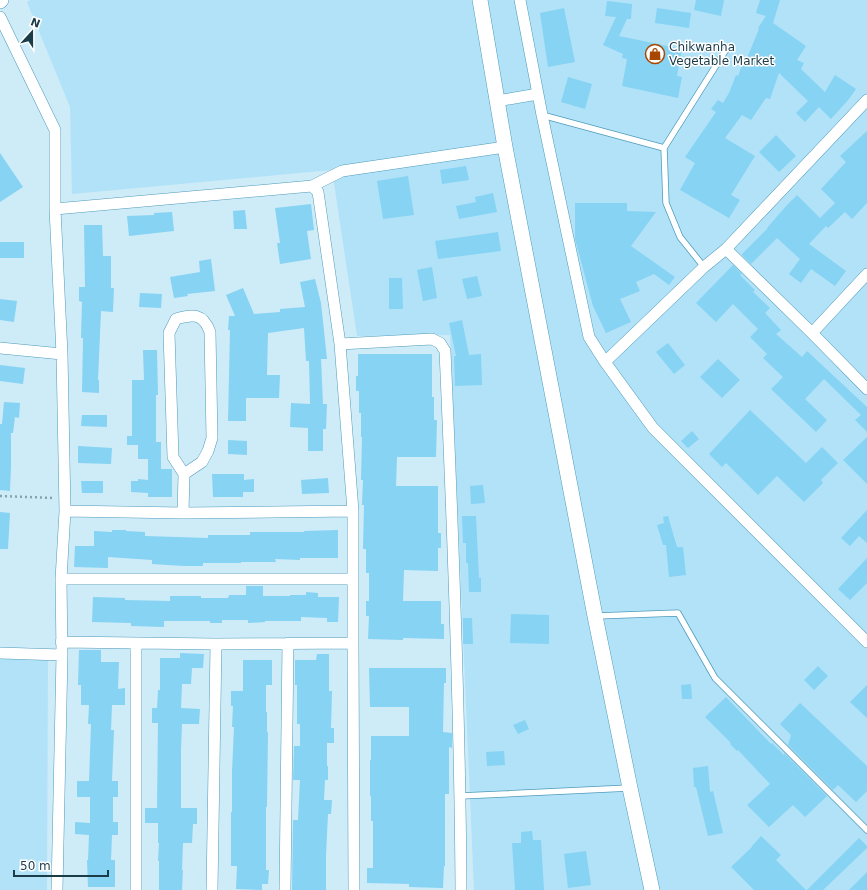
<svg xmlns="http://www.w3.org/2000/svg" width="867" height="890" font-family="'DejaVu Sans',sans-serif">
	<rect width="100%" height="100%" fill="#ceebf8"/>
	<path fill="#b1e2f8" d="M30,0H867V890H474L450,335L357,336L332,170L72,194L70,107L27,2Z
		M0,651H48L47,890H0Z"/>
	<path fill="#86d3f3" d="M696,0H724L721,16L694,10Z
		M760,0H780L773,23L806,46L797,60L804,63L801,69L825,92L835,75L856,89L849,99L831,119L819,107L805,122L796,113L808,101L779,73L770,99L766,98L751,120L742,115L725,138L755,156L731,195L740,200L729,218L680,190L695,163L685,157L716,112L711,109L718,100L723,103L729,93L736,75L738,76L745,57L747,58L759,29L758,28L766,16L756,13Z
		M607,1L632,4L631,19H627L619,36L682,49L677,76L682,77L678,98L622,86L627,59L622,58L623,54L603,45L616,17L605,16Z
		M564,8L575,62L548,67L540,13Z
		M657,8L691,13L689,28L655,23Z
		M568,77L592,84L585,109L561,102Z
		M867,131V203L852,219L845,212L828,228L826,226L809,244L846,271L835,286L811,269L801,283L789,274L800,259L777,238L751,264L742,255V254L767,229V228L787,205L797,195L820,218L835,203L821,189L846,162L840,156Z
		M776,135L796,156L779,172L759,152Z
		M0,153L23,187L0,202Z
		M466,166L469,180L442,184L440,170Z
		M408,176L414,215L383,219L377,181Z
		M493,193L497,212L459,219L456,206L476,202L475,197Z
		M575,203H627V211L656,212L631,246L675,277L669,285L654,274L636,282L640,291L620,299L631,322L606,333L593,306L575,239Z
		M311,204L314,230L307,231L311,259L280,264L277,243H280L275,208Z
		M245,210L247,229H234L233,211Z
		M172,212L174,231L129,236L127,216L154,215V213Z
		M84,225H102L103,256H111V288H114L113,312L101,311L98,380H99V393L82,392L83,338H81L82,302L79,301V287H85Z
		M498,232L501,251L438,259L435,241Z
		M0,242H24V258H0Z
		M211,259L215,291L187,294L188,296L174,298L170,277L200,272L199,261Z
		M733,265L742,274L740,275L755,290L753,292L770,308L765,313L781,330L776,334L802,357L807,351L867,407V432L855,420L861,415L824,379L805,399L827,420L816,432L771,389L783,377L763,358L767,354L750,337L758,329L733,304L716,322L696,303Z
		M432,267L437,298L423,301L417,270Z
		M477,276L482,296L467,299L462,279Z
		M389,278H402L403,309H389Z
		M315,279L321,303L327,359H321L323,404H327L326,429H323V451H308V428L290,427L291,403L310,404L309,361H306L304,328L268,333L267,375H280L279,398H246V421H228L230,330H228L229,316H235L226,295L243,288L254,314L280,312V309L305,307L300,282Z
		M140,293L162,294L161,308L139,307Z
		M0,299L17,301L14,322L0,320Z
		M462,320L469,355L481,354L482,385L455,386L454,356H456L449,323Z
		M668,343L685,365L674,374L656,352Z
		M143,350H157L158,395H156V442H161V469H172V497H148V493L131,492V481H138V479L148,480V459H138V445H127V436H132V380H144Z
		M358,354H432V397H434V420H437L436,457H397L396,486H438V533H441V548H438V571L404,570L403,601H441V624H444V639L403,638V640L368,639L369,616H366V601H369V573H366V549H363L364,505H362L363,480H361L362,437H361V413H359V391H356V376H358Z
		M718,359L740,380L722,398L700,377Z
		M0,365L25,368L23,384L0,381Z
		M4,402L20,403L19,418L15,417L13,433H11V467L10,491L0,490V424H2Z
		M750,410L806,463L822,447L838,463L821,480L823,483L804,502L777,476L758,495L726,463L722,467L709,454Z
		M82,415H107V427L81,426Z
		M692,431L699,439L688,448L681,441Z
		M867,437V484L843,460Z
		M228,440L247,441V455L228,454Z
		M78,446L112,448L111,464L78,463Z
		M212,474H244V480L254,479V492H243V497H213Z
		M328,478L329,493L302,494L301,480Z
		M81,481H103V493H82Z
		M483,485L485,503L471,504L470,486Z
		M867,510V543L859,536L850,546L841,538Z
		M0,512L10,513L8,549H0Z
		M462,516H476L479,578H481V592H469L468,563H466V543H463Z
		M668,516L677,547H683L686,575L669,577L666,545H663L657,525L664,523L663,517Z
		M112,530H126V531L145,532V536L208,538V535H250V532H304V531L338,530V558H300V560L275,559L276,562H241V563H203V566H184L152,564V560L108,557V568L74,567L75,546H94V531L112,532Z
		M867,558V583L850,600L838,589Z
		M246,586H263V596H290V595H306V592L318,593V597H339L338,622H327V618L301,617V621H265V622L248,623V620H222V623H210V621H164V627L131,626V623L92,622L93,597L125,598V600L170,601V596H201V598H228L229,595H246Z
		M511,614L549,615V644L510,643Z
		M463,618H472L473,644H463Z
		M79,650H101V662H119L118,689L125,688V705H112L111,730H114L112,781H118V797H113V822H118V835H112L111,860H115V887H88L87,860H88L89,835L75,834V822L90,823V797H77V781H89L91,724H88L89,705H81V685H78Z
		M180,653L204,654L203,668H192L191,684H182L181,708L200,709L199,724H182L181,749V808H197V824H193L192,843H183L182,870H183L182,890H159V861H158L159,843H158V823H145V808H157L158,723H152V708H157L158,690H160V658H180Z
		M317,654H329V691H332L331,728H334V743H327V766H328V780H325L324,800H332L331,814H328L326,855V890H292L293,820H298L300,780H293L294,746H300V724H297V685H295V660H316Z
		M243,660H272V685H266V712H267V732H268L267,807H266V870H269L268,884H262V890L236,889L237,866H231V812H232V772L234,727H232L233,706H231V691H243Z
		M818,666L828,676L814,690L804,680Z
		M369,668H446V683H444L443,732L452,733V748L449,747V794H445V866H444L443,888L409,887V884L367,883V868H373V821H371V796H370V760H371V736H409V707H370Z
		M691,684L692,699H682L681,685Z
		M867,685V718L850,702Z
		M726,697L771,744L772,743L784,755V753L827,796L805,817L793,805L769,827L747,805L770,784L738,750L737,751L730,744L731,743L705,717Z
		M800,703L867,766V791L856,802L838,785L833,790L788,745L791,735L780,724Z
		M525,720L529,729L518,734L513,725Z
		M504,751L505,765L487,766L486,752Z
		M708,766L710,792L713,791L723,833L708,836L696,787H694L693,768Z
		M532,831L533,840H541L544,890H515L512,843H521V832Z
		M761,836L781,855L776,860L806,890H754L731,867L752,847V846Z
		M859,838L867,846V848L823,890H807Z
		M586,851L591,885L568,888L564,854Z
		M867,872V890H849Z"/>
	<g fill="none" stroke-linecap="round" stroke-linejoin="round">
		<defs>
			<path id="lane" d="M542,115L664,148L727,48
				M664,148L666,203L680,237L704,267
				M596,616L678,613L715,678L867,830
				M460,796L629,788"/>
			<path id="street" d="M520,0L542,115L589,337L605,362L653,428L867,642
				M0,17L55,130V209L62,354L65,511L61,579L62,655L57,890
				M497,101L538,94
				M312,186L342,171L505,147
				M55,209L312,186L318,192L340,344L353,511V643L354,890
				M726,249L812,333L867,389
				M812,333L867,274
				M340,344L432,339L440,343L445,351C453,530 460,710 461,890
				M0,348L62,354
				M605,362L704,267L726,249L867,100
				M65,511L183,513L353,511
				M183,513L184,474L173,457L169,333L176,319C193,314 203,313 210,332L212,438L208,451L202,462L184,474
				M61,579H353
				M61,642L216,644L353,643
				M0,653L62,655
				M136,890V643
				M212,890L216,644
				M285,890L288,643"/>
			<path id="secondary" d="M480,0L505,147L595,616L630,788L652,890
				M0,1L1,0"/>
		</defs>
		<use href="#lane" stroke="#4e9bba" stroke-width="7"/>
		<use href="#street" stroke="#4e9bba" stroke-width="12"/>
		<use href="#secondary" stroke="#4e9bba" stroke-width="16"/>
		<path stroke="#84a3b0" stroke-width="2.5" stroke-dasharray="2 3" stroke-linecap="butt" d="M0,496L54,498"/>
		<use href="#lane" stroke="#fff" stroke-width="5.5"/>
		<use href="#street" stroke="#fff" stroke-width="11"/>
		<use href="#secondary" stroke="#fff" stroke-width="15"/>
	</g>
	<defs>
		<symbol id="shop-ring" viewBox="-11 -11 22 22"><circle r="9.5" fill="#fff" stroke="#a84700" stroke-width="1.5"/><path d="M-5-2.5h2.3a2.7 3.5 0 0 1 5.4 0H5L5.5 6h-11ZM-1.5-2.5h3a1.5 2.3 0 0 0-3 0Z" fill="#a84700"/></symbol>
	</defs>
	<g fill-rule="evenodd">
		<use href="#shop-ring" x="644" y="43" width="22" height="22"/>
	</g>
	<g text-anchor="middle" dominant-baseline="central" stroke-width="3" stroke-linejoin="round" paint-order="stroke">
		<g font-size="12" fill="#1a3b48" stroke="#fff" text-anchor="start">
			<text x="669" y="47">Chikwanha<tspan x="669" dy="14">Vegetable Market</tspan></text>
		</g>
	</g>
	<g transform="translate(32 32) rotate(21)" stroke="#ffffff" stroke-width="3" paint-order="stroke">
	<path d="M0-3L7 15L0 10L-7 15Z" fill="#1a3b48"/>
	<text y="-6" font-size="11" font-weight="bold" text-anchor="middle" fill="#1a3b48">N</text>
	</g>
	<path d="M14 870v6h94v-6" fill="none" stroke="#1a3b48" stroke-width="2"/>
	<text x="20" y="870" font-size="12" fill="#1a3b48" stroke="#ffffff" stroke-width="3" paint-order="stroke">50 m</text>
</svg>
